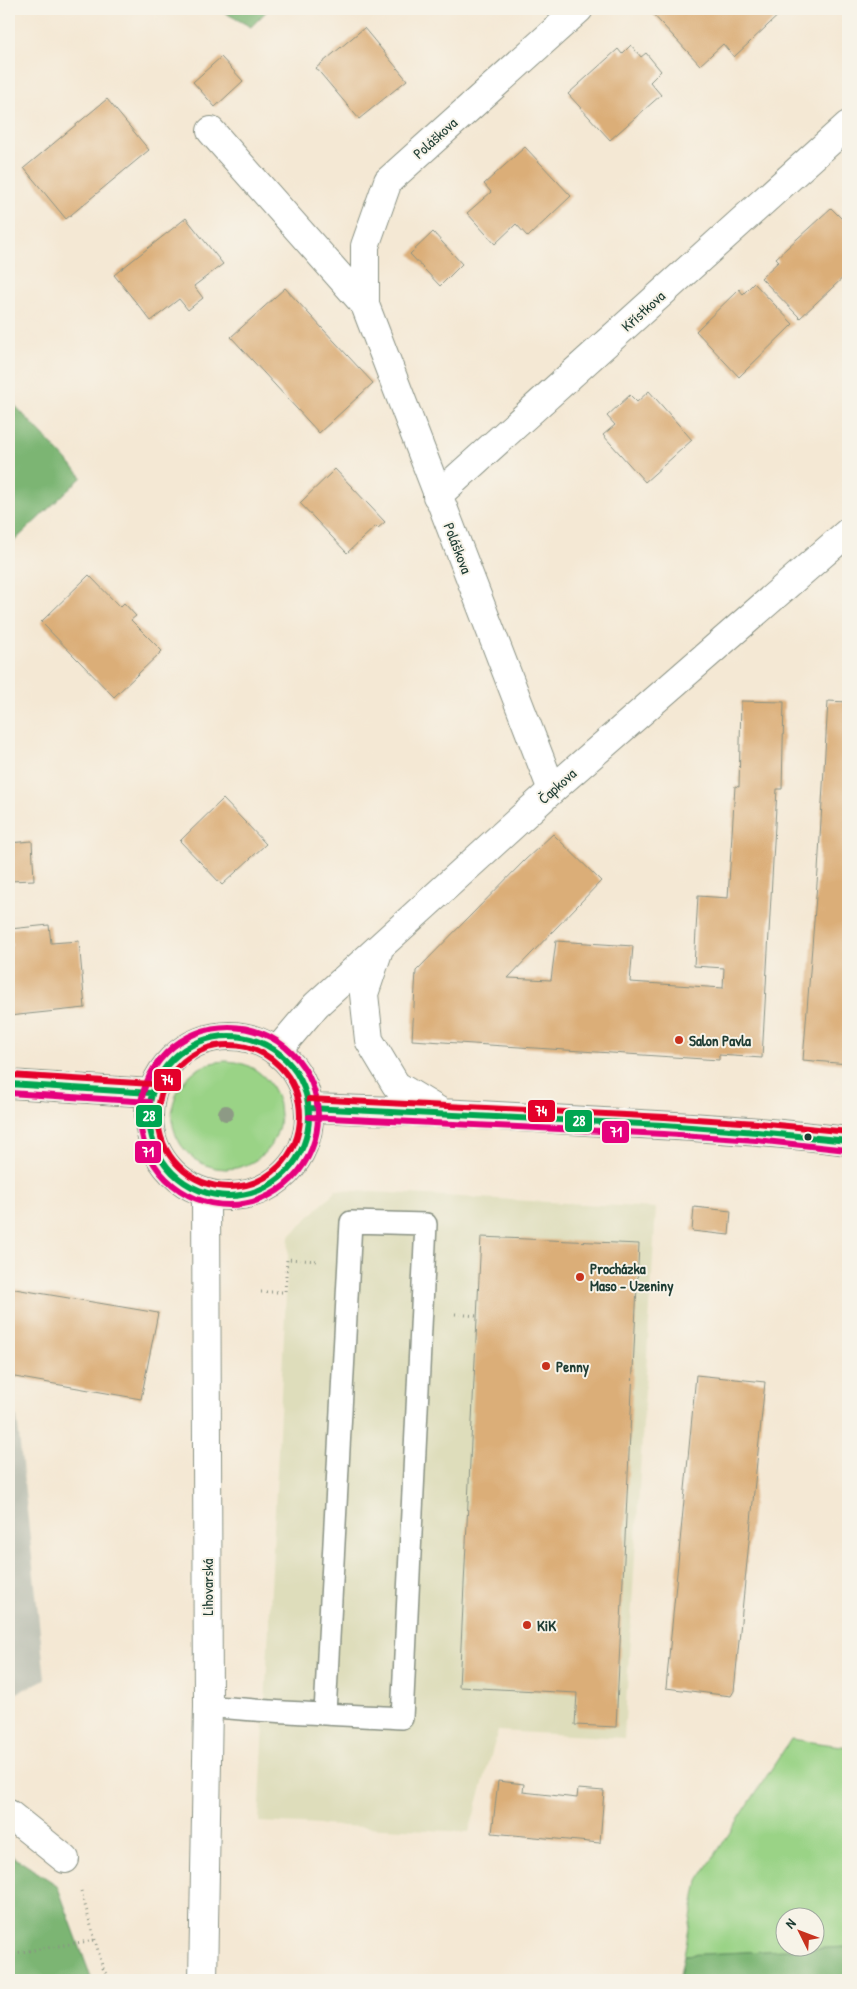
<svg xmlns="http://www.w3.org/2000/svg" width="857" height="1989" font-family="'Patrick Hand',sans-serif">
	<rect width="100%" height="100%" fill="#f7f3e8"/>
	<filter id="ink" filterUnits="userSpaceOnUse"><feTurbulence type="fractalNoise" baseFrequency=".02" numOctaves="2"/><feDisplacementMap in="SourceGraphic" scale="10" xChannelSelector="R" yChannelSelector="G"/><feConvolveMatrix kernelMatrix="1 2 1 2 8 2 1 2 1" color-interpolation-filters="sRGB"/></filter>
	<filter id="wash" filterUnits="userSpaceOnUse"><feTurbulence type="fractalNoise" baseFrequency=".0096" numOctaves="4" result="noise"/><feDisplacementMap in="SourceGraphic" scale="20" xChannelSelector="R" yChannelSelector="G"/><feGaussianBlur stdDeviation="1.12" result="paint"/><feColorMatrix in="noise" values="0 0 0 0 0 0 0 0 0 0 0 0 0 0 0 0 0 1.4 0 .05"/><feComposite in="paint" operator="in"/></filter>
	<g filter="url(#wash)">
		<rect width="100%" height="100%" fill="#f4e8d4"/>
		<path fill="#deddbb" d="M336,1190L656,1208L624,1738L498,1731L469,1832L259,1822L289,1237Z"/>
		<path fill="#c3c6b9" d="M9,1412L17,1417L45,1679L9,1697Z"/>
		<path fill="#9ad386" stroke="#5c885d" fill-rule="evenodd" d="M172 1115a54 54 0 1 1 108 0a54 54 0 1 1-108 0Z
			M791,1739L848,1747V1947L684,1955L698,1881ZM784,1916H814V1946H784Z"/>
		<path fill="#7bb573" stroke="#4d7954" d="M218,9H269L251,27Z
			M9,399L82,477L9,546Z
			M9,1854L57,1885L92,1980H9Z
			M848,1947V1980H679L684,1955Z"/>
		<g id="blocks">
			<path fill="#dbae78" d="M653,9H783L784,10L734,57L723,44L700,65L650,11Z
				M364,28L407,80L359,119L316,68Z
				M631,45L641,57L646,53L661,71L650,82L661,95L610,140L568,94L618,49L622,54Z
				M221,57L243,81L215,107L193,82Z
				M107,99L149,150L66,219L24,168Z
				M525,147L571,196L528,237L516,224L495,244L467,213L491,192L484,184Z
				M831,208L843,220L848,216V273L800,318L761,278L779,261L776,258Z
				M186,218L223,264L194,286L203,298L188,310L179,299L151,321L114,275Z
				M433,232L462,264L440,286L410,254Z
				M754,283L793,324L739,377L696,331L739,289L743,294Z
				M285,288L373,383L319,433L231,337Z
				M649,391L692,440L645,482L603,435L615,425L607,416L630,395L637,402Z
				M335,469L385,522L378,528L376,526L347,553L300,503Z
				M89,575L120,607L124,603L136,616L131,620L162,651L114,697L41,622Z
				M741,701L784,702L782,789H777L762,1058L719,1055V1060L412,1040L416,971L525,860L553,834L601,881L508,978L551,980L556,941L633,946L630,982L723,988L724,968L694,966L698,896L728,898L735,786L739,787Z
				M828,701L848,702V1064L803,1060L818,871Z
				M223,799L266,844L222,885L180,841Z
				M32,841L34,880L9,881V843Z
				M49,925L51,943L79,941L85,1008L9,1016V946H12L10,929Z
				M694,1207L731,1211L729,1235L692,1231Z
				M481,1237L639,1244L616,1727L575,1725L577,1693L459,1687Z
				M9,1288L158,1313L141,1399L9,1376Z
				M696,1375L765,1382L734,1691L731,1696L666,1688Z
				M498,1781L524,1784L523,1792L577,1798L578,1789L604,1791L600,1843L492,1833Z"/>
		</g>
	</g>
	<g filter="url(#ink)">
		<use href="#blocks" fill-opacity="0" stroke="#8a9284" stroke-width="1"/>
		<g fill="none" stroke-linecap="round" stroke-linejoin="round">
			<defs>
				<path id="lane" d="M208,1706C272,1713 337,1714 402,1718L426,1224L351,1222L325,1713"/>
				<path id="street" d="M211,131L365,305
					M437,496L848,125
					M552,790L365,305V246L388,181L579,9
					M9,1814L65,1859"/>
				<path id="secondary" d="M379,949L364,994L369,1040L396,1085L439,1111
					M149 1116a80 80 0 1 1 160 0a80 80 0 1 1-160 0Z
					M277,1051L316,1005L552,790L848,532
					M9,1084L151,1093
					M309,1108C407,1111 505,1116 603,1122C685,1126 767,1131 848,1141
					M203,1980L208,1706L206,1193"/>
			</defs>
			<use href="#lane" stroke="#8a9284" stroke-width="24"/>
			<use href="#street" stroke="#8a9284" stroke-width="30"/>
			<use href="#secondary" stroke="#8a9284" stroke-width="30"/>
			<path stroke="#8a9284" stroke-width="3" stroke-dasharray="1 4" stroke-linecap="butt" d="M261,1292H285L287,1259L317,1261
				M455,1314L477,1316
				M81,1891L103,1968L109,1980
				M9,1954L95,1940
				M613,1980H615"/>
			<use href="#lane" stroke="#fff" stroke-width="21"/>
			<use href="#street" stroke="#fff" stroke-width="28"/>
			<use href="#secondary" stroke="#fff" stroke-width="28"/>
			<defs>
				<path id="bus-1" d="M149 1116a80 80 0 1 1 160 0a80 80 0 1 1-160 0Z
					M9,1084L151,1093
					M309,1108L664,1125L757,1132L848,1141"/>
				<path id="bus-2" d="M140 1116a89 89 0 1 1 178 0a89 89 0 1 1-178 0Z
					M9,1093L150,1102
					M309,1117L664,1134L756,1140L847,1150"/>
				<path id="bus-3" d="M158 1116a71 71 0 1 1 142 0a71 71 0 1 1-142 0Z
					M10,1075L152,1084
					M309,1099L665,1117L757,1123L848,1132"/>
			</defs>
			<use href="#bus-1" stroke="#f7f3e8" stroke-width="10"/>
			<use href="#bus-2" stroke="#f7f3e8" stroke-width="10"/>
			<use href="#bus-3" stroke="#f7f3e8" stroke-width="10"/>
			<use href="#bus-1" stroke="#00a651" stroke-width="6"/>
			<use href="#bus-2" stroke="#e5007d" stroke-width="6"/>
			<use href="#bus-3" stroke="#e4002b" stroke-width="6"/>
		</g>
		<circle fill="#8d9a85" cx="226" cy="1113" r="8"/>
	</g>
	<g fill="#c8321e" stroke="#f7f3e8" stroke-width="2">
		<circle cx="679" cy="1040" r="5"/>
		<circle cx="580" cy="1277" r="5"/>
		<circle cx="546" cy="1366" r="5"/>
		<circle cx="527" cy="1625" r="5"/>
	</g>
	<circle fill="#1f3d34" stroke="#f7f3e8" stroke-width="2" cx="808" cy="1137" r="4.5"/>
	<g text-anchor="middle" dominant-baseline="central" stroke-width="4" stroke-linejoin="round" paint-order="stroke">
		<g font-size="15" fill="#1f3d34" stroke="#f7f3e8">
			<text transform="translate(435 138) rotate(-42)">Poláškova</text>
			<text transform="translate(643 311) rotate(-42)">Křístkova</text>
			<text transform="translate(458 548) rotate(69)">Poláškova</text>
			<text transform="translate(557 786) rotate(-42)">Čapkova</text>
			<text transform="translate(207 1587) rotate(-90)">Lihovarská</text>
		</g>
		<g font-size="15" font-weight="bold" fill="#1f3d34" stroke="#f7f3e8" text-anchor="start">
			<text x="689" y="1040">Salon Pavla</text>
			<text x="590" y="1268">Procházka<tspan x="590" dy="17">Maso - Uzeniny</tspan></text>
			<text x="556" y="1366">Penny</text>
			<text x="537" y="1625">KiK</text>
		</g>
	</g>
	<g stroke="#f7f3e8" stroke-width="2">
		<rect x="153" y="1068" width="29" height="24" rx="5" fill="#e4002b"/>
		<rect x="527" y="1099" width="29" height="24" rx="5" fill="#e4002b"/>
		<rect x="135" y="1104" width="28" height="24" rx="5" fill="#00a651"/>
		<rect x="564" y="1109" width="29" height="24" rx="5" fill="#00a651"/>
		<rect x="601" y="1120" width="29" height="24" rx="5" fill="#e5007d"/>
		<rect x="134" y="1140" width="28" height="24" rx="5" fill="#e5007d"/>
	</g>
	<g font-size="14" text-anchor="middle" font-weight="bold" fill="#fff">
		<text x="167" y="1085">74</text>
		<text x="541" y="1116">74</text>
		<text x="149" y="1121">28</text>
		<text x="579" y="1126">28</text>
		<text x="616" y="1137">71</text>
		<text x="148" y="1157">71</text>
	</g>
	<rect width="857" height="1989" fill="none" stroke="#f7f3e8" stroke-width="30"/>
	<g transform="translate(800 1932) rotate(312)"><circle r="24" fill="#f7f3e8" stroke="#a1aaa0"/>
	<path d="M0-4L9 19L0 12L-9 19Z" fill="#c8321e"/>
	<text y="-8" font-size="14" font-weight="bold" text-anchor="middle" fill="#1f3d34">N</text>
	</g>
</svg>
